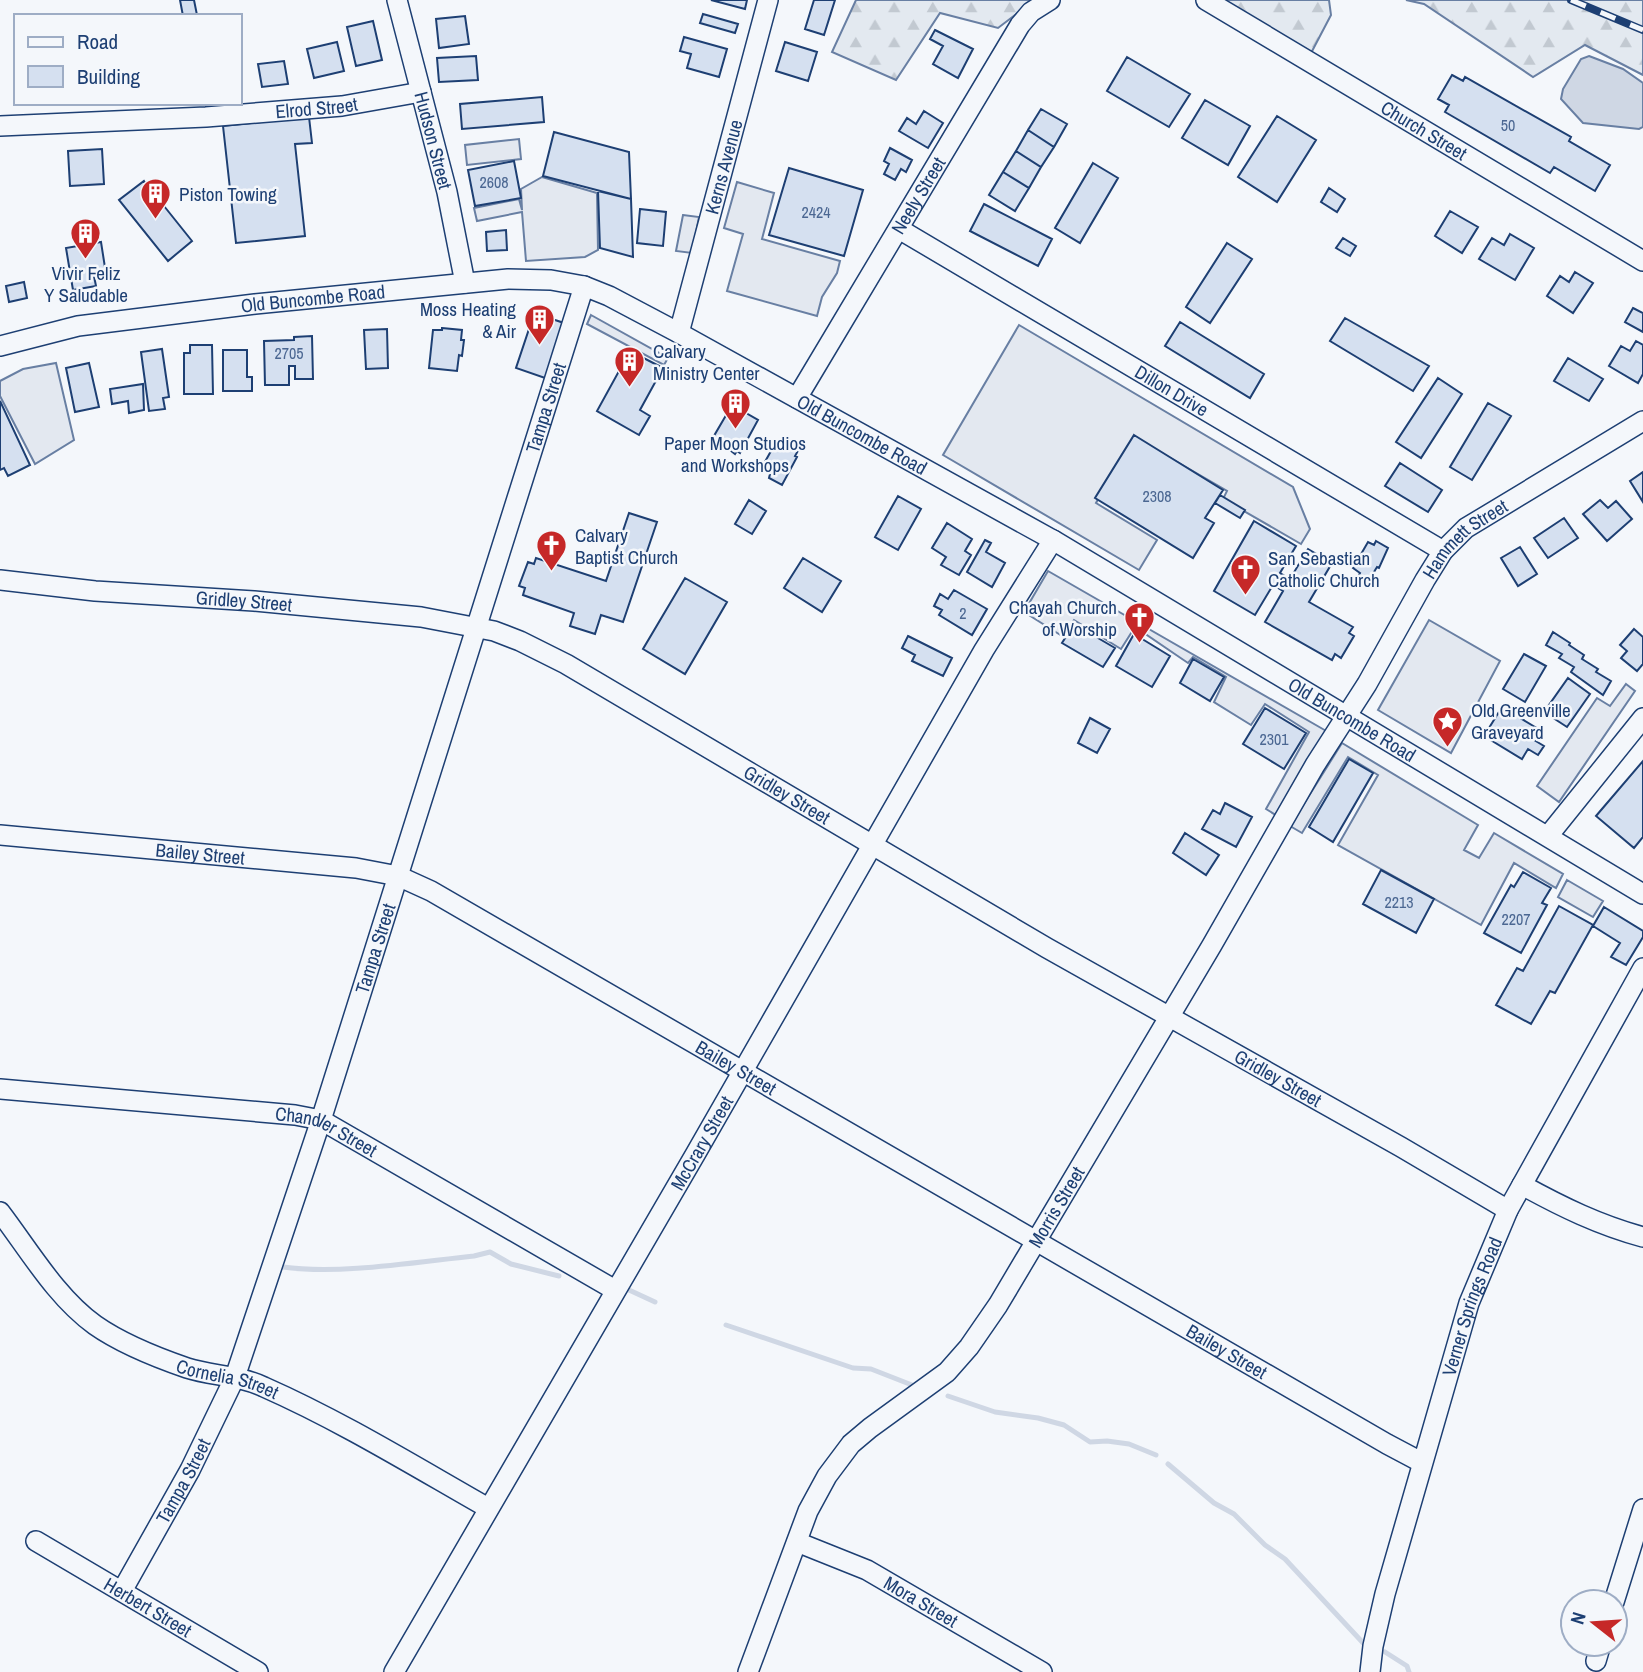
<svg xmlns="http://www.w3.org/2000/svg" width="1643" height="1672" font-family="'Archivo Narrow',sans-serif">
	<defs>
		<pattern id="forest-firs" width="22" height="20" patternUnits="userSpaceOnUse" patternTransform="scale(1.75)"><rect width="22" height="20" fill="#e3e9f0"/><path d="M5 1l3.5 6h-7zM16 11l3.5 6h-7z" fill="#c2c9d1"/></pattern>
	</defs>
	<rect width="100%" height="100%" fill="#f4f7fb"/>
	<path fill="url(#forest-firs)" stroke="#687fa3" stroke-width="2" d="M856,0H1035L998,28L940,13L896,80L832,52Z
		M1218,0H1329L1331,15L1310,55Z
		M1406,0H1643V75L1585,45L1533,77L1424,4Z"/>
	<path fill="#e3e8f0" stroke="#687fa3" stroke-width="2" d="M519,139L521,159L467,165L465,145Z
		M542,177L597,193L598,250L585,257L526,261L522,212L477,221L474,208L519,199L522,210L521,189Z
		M737,182L774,193L762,239L840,261L837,273L822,297L817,316L727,291L743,234L724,228Z
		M683,215L699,217L692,253L676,251Z
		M591,315L668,358L664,365L587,324Z
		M1019,325L1293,487L1310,529L1301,544L1223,499L1227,491L1134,437L1096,503L1157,540L1139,570L943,455Z
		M56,363L74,440L35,464L0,396V381L23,369Z
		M1048,571L1328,732L1279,817L1266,809L1309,732L1265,704L1251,725L1214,702L1226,677L1193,657L1188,663L1135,627L1121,649L1074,620L1062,636L1024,612Z
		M1429,620L1500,661L1451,753L1378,710Z
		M1626,684L1635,691L1559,802L1537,786L1597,698L1610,706Z
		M1342,743L1478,825L1464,850L1479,858L1494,833L1563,874L1556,888L1514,863L1481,925L1338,845L1378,775L1348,757L1302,833L1290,826Z
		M1567,880L1603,901L1593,917L1558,897Z"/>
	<path fill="#cfd7e4" stroke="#687fa3" stroke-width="2" d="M1589,56L1623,69L1643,83V127L1639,129L1583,123L1561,99L1563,89L1581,59Z"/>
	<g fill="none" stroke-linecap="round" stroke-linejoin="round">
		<path stroke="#cfd7e4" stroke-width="5" d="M283,1267C339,1275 416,1262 474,1256L490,1252L511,1264L559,1276
			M629,1290L655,1302
			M726,1325L853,1368L871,1369L912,1385
			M948,1396L995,1412L1038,1418L1064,1425L1090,1442L1107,1441L1129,1444L1156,1455
			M1168,1464L1214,1503L1234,1514L1265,1545L1285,1559L1365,1645
			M1385,1652L1407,1666L1409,1672"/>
	</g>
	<path fill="#d5e0f0" stroke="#1d3f73" stroke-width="2" d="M180,0H194L197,15L183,16Z
		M711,0H747L745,9Z
		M814,0H835L824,35L805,29Z
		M703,14L738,24L735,33L700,23Z
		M465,16L469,44L439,48L436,19Z
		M373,21L382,60L356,66L347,27Z
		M935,30L973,49L958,78L933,64L943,46L930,39Z
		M684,37L727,49L719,77L687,68L691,54L680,51Z
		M337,42L344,71L314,78L307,49Z
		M785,42L817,52L808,81L776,71Z
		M476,56L478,80L439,82L437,58Z
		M1127,57L1190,94L1169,127L1107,91Z
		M284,61L288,84L262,87L258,64Z
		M1452,75L1463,81L1465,77L1571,137L1569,141L1610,165L1595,191L1554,167L1550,173L1445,112L1449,105L1438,99Z
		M542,97L544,122L462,129L460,104Z
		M1205,100L1250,126L1228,165L1182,138Z
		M1041,109L1067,124L1054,147L1028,130Z
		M924,111L943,123L928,148L899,131L907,118L916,124Z
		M1277,116L1316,140L1277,202L1238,177Z
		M309,117L312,143L295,144L305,236L236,243L223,126Z
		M1028,130L1054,147L1041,167L1016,151Z
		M554,132L629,152L631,199L543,176Z
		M890,148L912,160L906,172L901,169L895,180L884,174L889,164L884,161Z
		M102,149L104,184L70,186L68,151Z
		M1016,151L1041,167L1029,188L1003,172Z
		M514,161L521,198L475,206L468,170Z
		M1093,163L1118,178L1080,243L1055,228Z
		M789,168L863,190L844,256L769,235Z
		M1003,172L1029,188L1015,211L989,195Z
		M144,181L192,241L168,261L119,200Z
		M1329,188L1345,199L1337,212L1321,202Z
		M598,191L631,199L633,257L600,248Z
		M984,204L1052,239L1038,266L970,231Z
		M640,209L666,212L663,246L637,243Z
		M1450,211L1478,227L1462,253L1435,236Z
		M506,230L507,250L487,251L486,232Z
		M1510,234L1534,248L1515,280L1479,259L1492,238L1504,245Z
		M1343,238L1356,246L1350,256L1336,248Z
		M101,242L106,274L94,276L96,286L73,290L66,248Z
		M1227,243L1252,259L1210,323L1186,307Z
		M1575,272L1593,283L1573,313L1547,296L1560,276L1569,282Z
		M24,282L27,298L9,302L6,286Z
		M1633,308L1643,313V332L1625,322Z
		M549,318L564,323L545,378L516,368L532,320L547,325Z
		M1345,318L1429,366L1413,391L1330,341Z
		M1180,322L1264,374L1250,398L1165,346Z
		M442,328L462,330L461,340H464L462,356L459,355L457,371L429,368L433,330H442Z
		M387,329L388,368L366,369L364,330Z
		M312,336L313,379H295V366H289V385H265L264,341L294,340V337Z
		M1636,341L1643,345V374L1638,383L1609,366L1621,346L1630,351Z
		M190,345H212L213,394H184V353H190Z
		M162,349L169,397L163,398L165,409L149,411L141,352Z
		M223,350H247V377H252V391H223Z
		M630,351L663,368L640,410L650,416L639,435L597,411Z
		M1568,358L1603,379L1589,401L1554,381Z
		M89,363L99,407L75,412L66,368Z
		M1438,378L1462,394L1421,458L1396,442Z
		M143,384L144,410L129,413L128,401L112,404L110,389Z
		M0,401L30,465L8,476L4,468L0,470Z
		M1488,403L1511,416L1472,480L1450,467Z
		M732,405L758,420L740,453L737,451L735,454L731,451L732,448L720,442L718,445L711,441Z
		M1134,435L1223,490L1205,518L1214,523L1193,558L1095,498Z
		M784,441L799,449L795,456L797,457L782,485L769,478L770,474L762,467L775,444L780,447Z
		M1400,463L1442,490L1428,512L1385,486Z
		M1643,472V502L1630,481Z
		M1220,495L1245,510L1240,518L1215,503Z
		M898,496L921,509L898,550L875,537Z
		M749,500L766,511L752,534L735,524Z
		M1600,500L1608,508L1616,501L1632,519L1607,541L1583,514Z
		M629,513L657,522L623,622L601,615L595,634L570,626L574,613L523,595L525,588L519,586L528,562L534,564L536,558L606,581Z
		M1564,518L1578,538L1548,558L1534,538Z
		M1254,521L1296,546L1280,573L1290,579L1308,549L1332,563L1309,602L1353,627L1349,633L1354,636L1341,658L1335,654L1332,660L1265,622L1283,591L1273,585L1255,615L1214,591Z
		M947,523L972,539L965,551L971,555L959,575L941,565L946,557L932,548Z
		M985,540L991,543L986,552L1005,563L992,587L967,572Z
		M1376,541L1388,548L1379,568L1377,567L1366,585L1357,579L1360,573L1353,568L1368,542L1374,545Z
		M1520,547L1537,574L1518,586L1501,558Z
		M803,558L841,581L822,612L784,588Z
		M685,578L727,602L685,674L643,649Z
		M954,590L987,609L972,635L939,615L942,610L934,606L940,594L948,599Z
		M1074,624L1115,648L1103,667L1062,643Z
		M1634,629L1643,637V664L1637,671L1621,658L1627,651L1620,645Z
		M1553,632L1570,643L1569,645L1584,655L1582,659L1598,669L1596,672L1611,681L1603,695L1571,672L1574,667L1559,658L1562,654L1546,645Z
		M1134,634L1170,656L1152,687L1116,666Z
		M908,636L952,658L943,676L912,661L915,655L902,648Z
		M1524,654L1546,666L1525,702L1503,689Z
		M1193,659L1224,677L1210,701L1180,683Z
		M1568,678L1590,694L1567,727L1544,712Z
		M1502,707L1540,730L1534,740L1544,746L1538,755L1528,749L1522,759L1484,736Z
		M1265,708L1306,733L1284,769L1243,744Z
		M1090,718L1110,729L1097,753L1078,743Z
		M1349,759L1373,773L1333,842L1309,827Z
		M1643,761V837L1634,848L1596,816Z
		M1225,803L1252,817L1236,847L1202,829L1213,810L1220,814Z
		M1185,833L1219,855L1206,875L1173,853Z
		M1381,870L1434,899L1416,933L1363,904Z
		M1523,872L1551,888L1542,903L1547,905L1521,953L1484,933L1511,885L1514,887Z
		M1559,906L1593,925L1555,993L1550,991L1531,1024L1496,1005L1517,968L1523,971Z
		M1604,907L1643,931V937L1626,965L1611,957L1620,943L1593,926Z"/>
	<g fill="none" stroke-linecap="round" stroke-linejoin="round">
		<defs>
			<g id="minor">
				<path id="s1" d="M397,0L447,192L465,283"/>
				<path id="s2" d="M1206,0L1643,261"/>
				<path id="s3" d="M0,126L206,117L342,106L421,92"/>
				<path id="s4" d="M899,229L1443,551"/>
				<path id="s5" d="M679,333L768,0"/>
				<path id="s6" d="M0,346L78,326L255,304L508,279L551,280L584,286L609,296L679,333L1053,540L1643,894"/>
				<path id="s7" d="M797,398L1020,25L1031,12L1050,0"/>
				<path id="s8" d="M0,580L95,591L254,601L421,617L494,631L520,641L566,664L1047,948L1401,1147L1508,1210"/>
				<path id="s9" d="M0,835L356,868L398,876L431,891L1387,1444L1421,1462"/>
				<path d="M1548,836L1643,718"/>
				<path id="s10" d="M0,1089L295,1115L321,1120L615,1290"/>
				<path d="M1522,1185C1562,1207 1599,1225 1643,1237"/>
				<path id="s11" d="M0,1212C29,1250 56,1297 95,1325C122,1344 155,1357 187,1368C212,1376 239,1375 264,1387C341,1421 414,1466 488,1508"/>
				<path id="s12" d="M36,1541L258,1672"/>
				<path id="s13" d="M797,1542L867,1570L1042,1672"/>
				<path id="s14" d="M122,1591L190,1470L235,1377L321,1120L584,286"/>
				<path d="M1614,1602L1643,1509"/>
				<path d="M1596,1661L1601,1644"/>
				<path id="s15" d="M394,1672L696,1153L984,650L1053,540"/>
				<path id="s16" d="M748,1672L808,1511L827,1476L851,1444L870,1428L947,1372L969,1347L998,1305L1212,945L1315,765L1367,684L1425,580L1443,551L1466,528L1643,421"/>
				<path id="s17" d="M1370,1672L1373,1646L1385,1594L1469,1303L1508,1210L1643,968"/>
			</g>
		</defs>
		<use href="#minor" stroke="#1d3f73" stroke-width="22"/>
		<use href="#minor" stroke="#f4f7fb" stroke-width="19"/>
		<defs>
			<path id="rail" d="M1571,0L1643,30"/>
		</defs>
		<use href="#rail" stroke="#1d3f73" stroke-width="8"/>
		<use href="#rail" stroke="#f4f7fb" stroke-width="5" stroke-dasharray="16" stroke-linecap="butt"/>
	</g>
	<defs>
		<symbol id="building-pin" viewBox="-11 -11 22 30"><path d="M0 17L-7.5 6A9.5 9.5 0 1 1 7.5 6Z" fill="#c62828" stroke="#f4f7fb"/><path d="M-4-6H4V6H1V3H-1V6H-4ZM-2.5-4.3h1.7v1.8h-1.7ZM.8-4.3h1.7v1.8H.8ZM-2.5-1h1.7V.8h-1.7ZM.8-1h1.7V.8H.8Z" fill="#fff"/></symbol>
		<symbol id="church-pin" viewBox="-11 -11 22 30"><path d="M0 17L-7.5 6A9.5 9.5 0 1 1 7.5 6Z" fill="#c62828" stroke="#f4f7fb"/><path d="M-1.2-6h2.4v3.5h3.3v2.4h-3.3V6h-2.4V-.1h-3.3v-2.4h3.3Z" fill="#fff"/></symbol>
		<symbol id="sight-pin" viewBox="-11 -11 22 30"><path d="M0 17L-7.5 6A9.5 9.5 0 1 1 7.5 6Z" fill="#c62828" stroke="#f4f7fb"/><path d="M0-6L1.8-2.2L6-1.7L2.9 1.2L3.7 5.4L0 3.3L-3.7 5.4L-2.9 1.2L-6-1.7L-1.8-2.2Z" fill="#fff"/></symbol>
	</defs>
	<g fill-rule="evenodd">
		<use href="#building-pin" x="138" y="176" width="35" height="47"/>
		<use href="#building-pin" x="68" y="216" width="35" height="47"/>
		<use href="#building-pin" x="522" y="302" width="35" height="47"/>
		<use href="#building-pin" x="612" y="344" width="35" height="47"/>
		<use href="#building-pin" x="718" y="386" width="35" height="47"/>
		<use href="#church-pin" x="534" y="528" width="35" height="47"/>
		<use href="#church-pin" x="1228" y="552" width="35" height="47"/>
		<use href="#church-pin" x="1122" y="600" width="35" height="47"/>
		<use href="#sight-pin" x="1430" y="704" width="35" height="47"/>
	</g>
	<g text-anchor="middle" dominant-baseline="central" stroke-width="5" stroke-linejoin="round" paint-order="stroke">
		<g font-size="16" fill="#4b6792">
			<text x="1508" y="125">50</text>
			<text x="494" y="182">2608</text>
			<text x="816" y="212">2424</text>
			<text x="289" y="353">2705</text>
			<text x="1157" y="496">2308</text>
			<text x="963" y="613">2</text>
			<text x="1274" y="739">2301</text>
			<text x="1399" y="902">2213</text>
			<text x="1516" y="919">2207</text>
		</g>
		<g font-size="19" fill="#1d3f73" stroke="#f4f7fb">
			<text stroke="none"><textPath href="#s3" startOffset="317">Elrod Street</textPath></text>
			<text stroke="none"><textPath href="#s2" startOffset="254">Church Street</textPath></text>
			<text stroke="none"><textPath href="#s1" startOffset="145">Hudson Street</textPath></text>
			<text stroke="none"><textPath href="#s5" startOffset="172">Kerns Avenue</textPath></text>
			<text stroke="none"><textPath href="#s7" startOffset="236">Neely Street</textPath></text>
			<text stroke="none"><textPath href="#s6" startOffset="317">Old Buncombe Road</textPath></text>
			<text stroke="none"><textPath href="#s4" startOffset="317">Dillon Drive</textPath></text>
			<text stroke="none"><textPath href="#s14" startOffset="1260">Tampa Street</textPath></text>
			<text stroke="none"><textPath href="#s6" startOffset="905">Old Buncombe Road</textPath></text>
			<text stroke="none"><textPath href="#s16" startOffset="1356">Hammett Street</textPath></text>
			<text stroke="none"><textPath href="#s8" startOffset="245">Gridley Street</textPath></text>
			<text stroke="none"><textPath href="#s6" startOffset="1472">Old Buncombe Road</textPath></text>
			<text stroke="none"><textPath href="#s8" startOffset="833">Gridley Street</textPath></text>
			<text stroke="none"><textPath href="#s9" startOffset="201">Bailey Street</textPath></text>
			<text stroke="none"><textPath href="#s14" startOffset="693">Tampa Street</textPath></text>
			<text stroke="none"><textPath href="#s9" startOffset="789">Bailey Street</textPath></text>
			<text stroke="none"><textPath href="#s8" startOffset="1400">Gridley Street</textPath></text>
			<text stroke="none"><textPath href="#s10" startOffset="331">Chandler Street</textPath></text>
			<text stroke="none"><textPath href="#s15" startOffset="612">McCrary Street</textPath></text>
			<text stroke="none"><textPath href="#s16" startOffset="570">Morris Street</textPath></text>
			<text stroke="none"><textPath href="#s17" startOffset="380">Verner Springs Road</textPath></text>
			<text stroke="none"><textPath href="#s9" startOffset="1356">Bailey Street</textPath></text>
			<text stroke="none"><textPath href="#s11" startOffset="292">Cornelia Street</textPath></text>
			<text stroke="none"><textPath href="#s14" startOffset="126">Tampa Street</textPath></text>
			<text stroke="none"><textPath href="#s13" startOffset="138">Mora Street</textPath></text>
			<text stroke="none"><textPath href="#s12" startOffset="130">Herbert Street</textPath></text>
		</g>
		<g font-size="19" fill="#1d3f73" stroke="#f4f7fb" text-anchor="start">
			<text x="179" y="194">Piston Towing</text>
			<text x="86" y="273" text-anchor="middle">Vivir Feliz<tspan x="86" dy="22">Y Saludable</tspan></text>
			<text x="516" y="309" text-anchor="end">Moss Heating<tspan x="516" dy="22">&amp; Air</tspan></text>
			<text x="653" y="351">Calvary<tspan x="653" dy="22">Ministry Center</tspan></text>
			<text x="735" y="443" text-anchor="middle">Paper Moon Studios<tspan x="735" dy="22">and Workshops</tspan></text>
			<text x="575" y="535">Calvary<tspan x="575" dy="22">Baptist Church</tspan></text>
			<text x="1268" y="558">San Sebastian<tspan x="1268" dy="22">Catholic Church</tspan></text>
			<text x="1117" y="607" text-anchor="end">Chayah Church<tspan x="1117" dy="22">of Worship</tspan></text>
			<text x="1471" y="710">Old Greenville<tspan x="1471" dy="22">Graveyard</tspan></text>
		</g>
	</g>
	<rect x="14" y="14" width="228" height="91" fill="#f4f7fb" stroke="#9eadc5" stroke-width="2"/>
	<rect x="28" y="37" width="35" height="10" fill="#f4f7fb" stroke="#9eadc5" stroke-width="2"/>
	<text x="77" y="49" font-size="21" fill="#1d3f73">Road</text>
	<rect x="28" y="66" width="35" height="21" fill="#d5e0f0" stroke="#9eadc5" stroke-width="2"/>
	<text x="77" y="84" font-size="21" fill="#1d3f73">Building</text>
	<g transform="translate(1594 1623) rotate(287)"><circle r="33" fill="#f4f7fb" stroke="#9eadc5" stroke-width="2"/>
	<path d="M0-5L12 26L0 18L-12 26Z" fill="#c62828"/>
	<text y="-10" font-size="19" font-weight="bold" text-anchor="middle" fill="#1d3f73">N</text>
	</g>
</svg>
